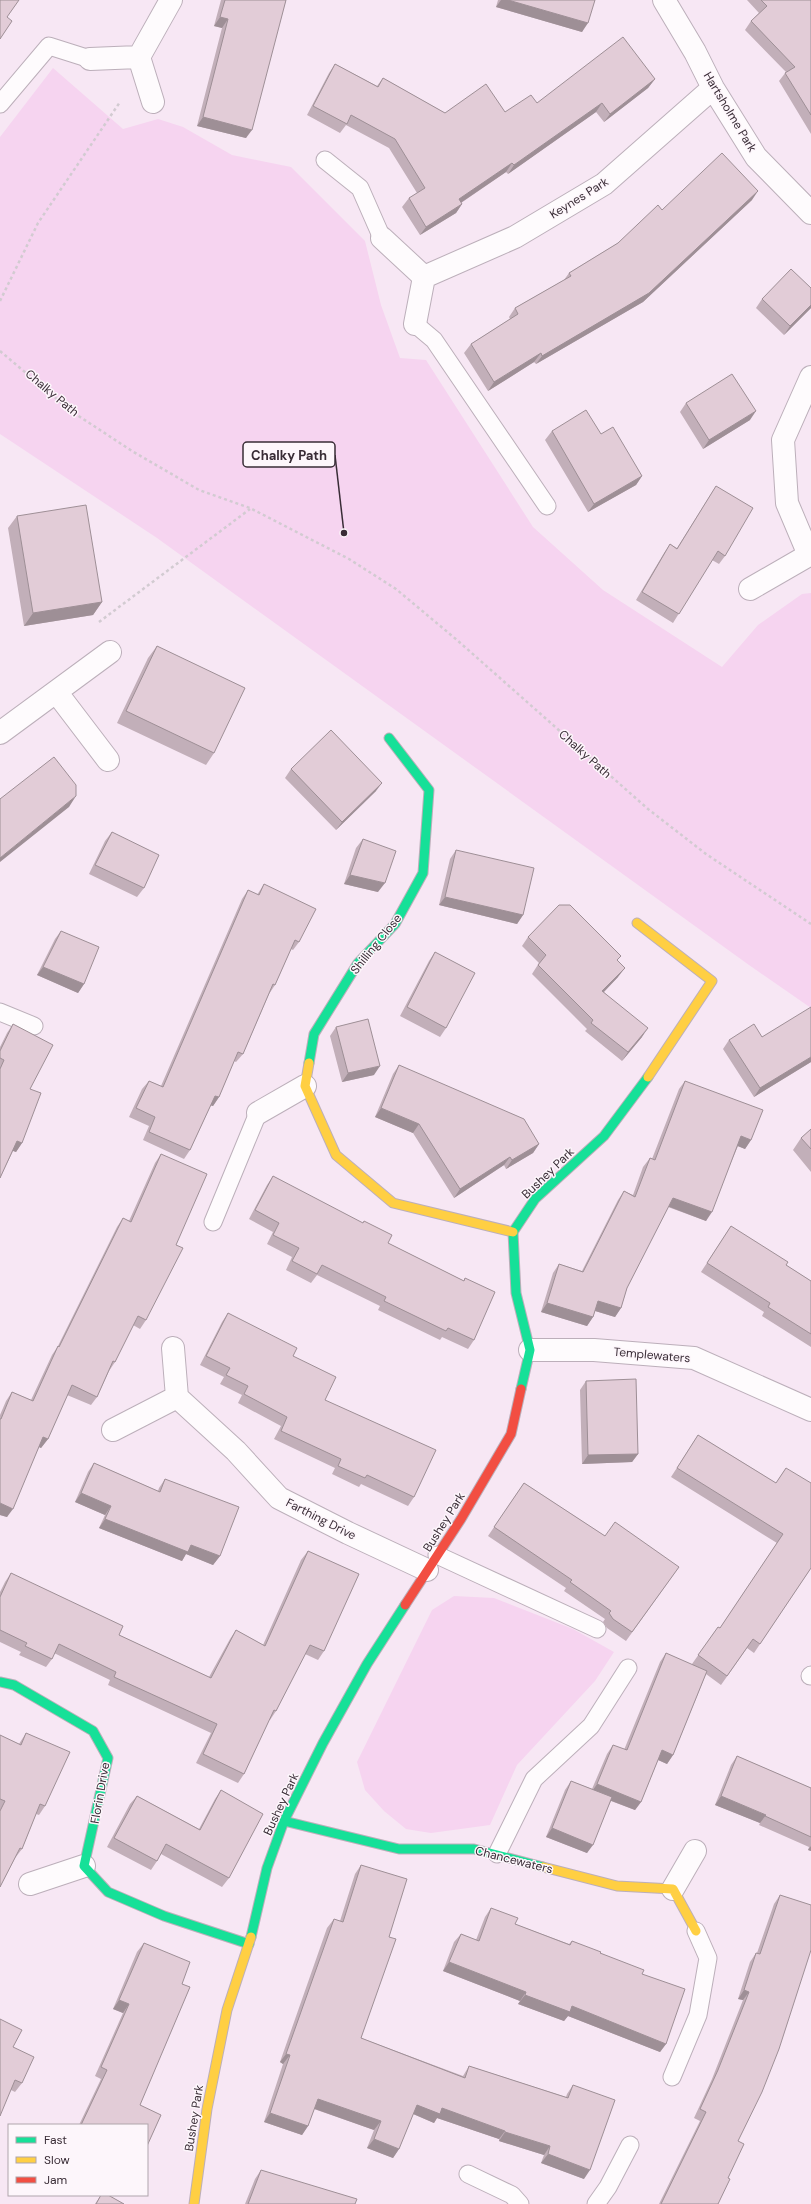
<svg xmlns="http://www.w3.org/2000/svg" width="811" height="2204" font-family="'DM Sans',sans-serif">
	<rect width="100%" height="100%" fill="#f7e7f4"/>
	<path fill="#f6d4f0" d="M53,68L123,129L158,119L183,127L232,155L291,167L365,241L381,305L400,358L426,360L533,527L603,590L722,667L758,625L802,594L811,593V1008L749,965L157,538L0,434V137Z
		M454,1596L494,1598L573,1629L614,1652L595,1681L517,1765L490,1825L431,1833L406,1829L384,1811L365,1790L357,1762L432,1610Z"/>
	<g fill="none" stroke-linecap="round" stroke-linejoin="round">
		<defs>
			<path id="lane" d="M0,104L49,46L90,59
				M325,160L360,188L382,238
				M415,324L434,340L547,506
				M0,1012L34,1026
				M213,1222L258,1113
				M437,1555L597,1629
				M810,1676L811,1675
				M497,1854L534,1779L591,1726L628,1668
				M672,2077L698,2015L708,1958L696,1931
				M468,2174L512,2195L520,2204
				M596,2204L608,2187L630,2145"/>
			<path id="street" d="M664,0L695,52L713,88L756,157L811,213
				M139,57L171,0
				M90,59L139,57L153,102
				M382,238L424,277L415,324
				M424,277L515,237L604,184L713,88
				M811,377L783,440L787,503L809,555H811
				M750,589L809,555
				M57,693L108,760
				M0,733L110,652
				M258,1113L305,1086
				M173,1348L177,1397
				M530,1350H594L694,1358L811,1410
				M113,1430L177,1397L236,1451L279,1498L348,1533L427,1570
				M30,1884L84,1866
				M673,1889L695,1851"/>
			<path id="fast" d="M309,1063L314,1034L358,963L395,924L423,873L429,790L389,738
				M521,1389L530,1350L516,1293L513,1232L535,1199L604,1136L648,1077
				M0,1682L14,1685L93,1731L108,1758L84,1866L108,1892L164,1916L249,1944
				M284,1821L399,1849H474L543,1867
				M251,1937L267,1868L284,1821L323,1743L367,1664L405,1605"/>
			<path id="slow" d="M637,923L712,981L648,1077
				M309,1063L305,1086L336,1155L393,1203L513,1232
				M543,1867L617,1886L673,1889L696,1931
				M194,2204L207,2109L227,2010L251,1937"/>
			<path id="jam" d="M405,1605L461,1519L511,1434L521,1389"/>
		</defs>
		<use href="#lane" stroke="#bcafba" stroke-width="19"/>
		<use href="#street" stroke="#bcafba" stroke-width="24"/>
		<use href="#fast" stroke="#bcafba" stroke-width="11"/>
		<use href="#slow" stroke="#bcafba" stroke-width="11"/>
		<use href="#jam" stroke="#bcafba" stroke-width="11"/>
		<path stroke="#d2cbd1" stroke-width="2.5" stroke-dasharray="3 3" stroke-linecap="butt" d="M0,301L38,223L120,102
			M0,351L71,411L132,451L199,490L250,508L349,559L396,589L457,640L648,809L706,854L811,924
			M99,622L250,509"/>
		<use href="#lane" stroke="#fefbfd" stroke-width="17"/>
		<use href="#street" stroke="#fefbfd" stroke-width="22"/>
		<use href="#fast" stroke="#16e098" stroke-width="9"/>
		<use href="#slow" stroke="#ffcf43" stroke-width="9"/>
		<use href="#jam" stroke="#f24e42" stroke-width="9"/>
	</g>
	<path fill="#c2afb9" d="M221,0H286L246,138L197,126L222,28L214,26Z
		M498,0H595L582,32L496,7Z
		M747,0H811V134L779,81L786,72L745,30L751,21L759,13Z
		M335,64L377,86L383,78L445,113L505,112L537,103L655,79L648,88L604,122L596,112L508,174L506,172L461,203L462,204L456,213L420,235L402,207L409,198L417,193L389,148L346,125L340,133L307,115L329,73Z
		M752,200L643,302L536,364L534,362L488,391L464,353L471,344L510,319L509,317L515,308L564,280L569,273L618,243L662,210Z
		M811,288V308L784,335L756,308L762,299Z
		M686,403L750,420L703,449L680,412Z
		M552,431L601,434L642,476L636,485L588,512L545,440Z
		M716,486L725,556L719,564L712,560L673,623L636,600L664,553L670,544L677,548Z
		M17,516L102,602L93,615L24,626L8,528Z
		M157,646L214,753L206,765L117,723L148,658Z
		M291,769L376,791L336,830L285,778Z
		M112,832L144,888L137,897L89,874L105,841Z
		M363,839L378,892L344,884L356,848Z
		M456,850L523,915L517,924L439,905L450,859Z
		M264,884L299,942L293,950L291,949L275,985L269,994L243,1054L236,1062L234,1061L219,1097L213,1106L211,1105L190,1150L184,1159L143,1140L149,1126L129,1117L142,1089L149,1081L161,1086L242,899L248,890L257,895Z
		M61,931L84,984L78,993L37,975L55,939Z
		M528,937L618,961V977L604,992L642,1037L622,1061L585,1031L587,1029L532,974L539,963L522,946Z
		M435,952L446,1028L440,1037L400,1016L429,961Z
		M13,1024L30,1089L22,1143L16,1152L13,1151L0,1178V1047L7,1033Z
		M336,1027L374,1075L342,1082L330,1036Z
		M762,1037L811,1062L754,1097L723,1049L729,1040Z
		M399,1065L539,1144L533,1153L506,1169L504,1165L454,1198L413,1133L375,1117L393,1074Z
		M685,1081L751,1140L745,1149L738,1146L706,1221L668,1207L627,1288L621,1308L615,1317L595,1311L593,1317L587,1326L541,1312L553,1273L559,1264L582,1271L618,1200L624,1191L633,1195L643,1167L650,1158L652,1159L679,1089Z
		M811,1129V1172L793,1150L801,1138Z
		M161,1154L176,1245L146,1320L140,1329L133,1325L115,1362L109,1371L97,1397L91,1405L67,1395L48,1439L41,1448L39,1447L7,1517L0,1515V1415L6,1401L12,1392L31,1400L52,1355L58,1346L117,1227L123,1218L129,1221L155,1163Z
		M273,1176L388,1243L464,1281L465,1278L474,1340L468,1349L442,1337L440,1340L378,1310L380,1306L317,1275L311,1283L286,1270L292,1257L267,1244L273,1232L249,1219L267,1185Z
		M731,1226L786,1265L811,1281V1347L762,1316L764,1312L701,1272Z
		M228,1313L293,1356L325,1400L414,1497L408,1506L361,1484L359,1487L332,1474L335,1468L274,1439L281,1426L238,1403L242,1395L220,1384L224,1377L200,1365L222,1322Z
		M586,1381L638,1454L632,1462L582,1464L580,1390Z
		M698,1435L776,1483L786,1468L811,1568L754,1653L747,1648L721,1685L706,1674L673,1755L667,1764L658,1760L641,1802L635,1810L611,1801L587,1853L546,1837L565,1790L571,1781L592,1789L607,1754L613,1745L624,1750L660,1662L666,1653L694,1666L692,1664L718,1627L720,1628L777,1543L671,1477Z
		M94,1463L158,1491L159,1488L165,1479L220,1556L213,1565L186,1554L182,1561L99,1528L105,1515L75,1502L88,1472Z
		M524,1483L605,1536L679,1567L626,1641L607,1628L603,1622L605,1619L564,1591L566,1588L488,1536Z
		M308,1551L324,1651L318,1660L305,1654L276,1711L270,1720H269L244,1774L238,1783L196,1763L211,1733L108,1685L110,1680L54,1653L52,1659L46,1667L19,1655L21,1652L0,1642V1592L5,1582L11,1573L119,1635L209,1677L230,1639L236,1630L263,1645L301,1560Z
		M26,1733L45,1806L39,1815L36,1814L22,1849L15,1858L0,1887V1735L19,1744Z
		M737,1756L811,1788V1851L808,1850L809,1847L759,1825L760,1823L715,1805L731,1765Z
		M221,1790L229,1878L222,1887L161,1854L157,1861L151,1870L107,1847L130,1804L137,1796L199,1829L215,1799Z
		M361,1865L389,1937L361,2038L463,2076L469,2066L566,2097L567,2094L573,2085L584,2179L541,2163L544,2155L499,2141V2139L437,2118L434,2123L413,2114L399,2149L393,2158L367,2148L374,2130L314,2109L308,2126L302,2135L264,2122L283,2064L280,2062L327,1928L334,1919L340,1921L355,1874Z
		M780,1895L738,2141L728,2178L718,2204H659L700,2121L694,2118L712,2079L743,2000L738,1999L750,1962L756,1953H757L774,1904Z
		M491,1908L515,1924L569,1944L572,1941L600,1953L642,1974L666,2044L660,2052L568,2016L564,2021L518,2004L520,2001L443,1971L454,1942L461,1934L476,1940L485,1917Z
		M144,1943L182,1984L140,2105L147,2125H79L101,2079L95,2076L123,2013L113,2009L137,1952Z
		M13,2047L22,2083L15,2092L11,2090Z
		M261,2170L355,2204H245L255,2179Z
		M101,2195H108L124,2204H95Z"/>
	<path fill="#9e8f96" d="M501,0H508L588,23L582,32L496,7Z
		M220,17L228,19L222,28L214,26Z
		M655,79L648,88L604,122L610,114Z
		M602,103L596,112L508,174L514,165Z
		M203,117L252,130L246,138L197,126Z
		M512,163L506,172L453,208L459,199Z
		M758,191L752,200L643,302L536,364L542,356Z
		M462,204L456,213L420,235L426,227Z
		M811,305V308L784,335L790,326Z
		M541,353L534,362L488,391L494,382Z
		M756,411L750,420L703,449L709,440Z
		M642,476L636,485L588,512L594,504Z
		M102,602L93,615L24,626L33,613Z
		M382,783L376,791L336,830L342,822Z
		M76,796L69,807L0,862V858Z
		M350,875L385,883L378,892L344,884Z
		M445,897L523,915L517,924L439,905Z
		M43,967L84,984L78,993L37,975Z
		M625,968L618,977L596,1000L602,991Z
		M648,1028L642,1037L622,1061L628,1052Z
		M811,1057V1062L754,1097L760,1088Z
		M380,1066L374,1075L342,1082L348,1073Z
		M215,1096L219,1097L213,1106L209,1105Z
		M381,1108L419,1124L413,1133L375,1117Z
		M741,1136L751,1140L745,1149L735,1145Z
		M17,1141L22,1143L16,1152L11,1150Z
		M539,1144L533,1153L506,1169L512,1160Z
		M510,1157L504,1165L454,1198L460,1189Z
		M673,1198L712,1212L706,1221L667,1206Z
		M598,1301L621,1308L615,1317L592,1310Z
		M547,1303L593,1317L587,1326L541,1312Z
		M43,1437L48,1439L41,1448L37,1446Z
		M638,1454L632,1462L582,1464L588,1455Z
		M81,1493L111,1506L105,1515L75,1502Z
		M0,1503L13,1509L7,1517L0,1515Z
		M105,1519L191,1545L220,1556L213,1565L186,1554L182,1561L99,1528Z
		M662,1750L673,1755L667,1764L656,1759Z
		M597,1784L641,1802L635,1810L591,1793Z
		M721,1796L766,1815L760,1823L715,1805Z
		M552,1828L593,1845L587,1853L546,1837Z
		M811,1846V1851L808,1850Z
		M449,1962L526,1992L520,2001L443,1971Z
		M744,1990L749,1992L743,2000L738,1999Z
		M525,1995L572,2006L666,2044L660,2052L568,2016L564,2021L518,2004Z
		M119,2000L129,2004L123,2013L113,2009Z
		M286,2054L290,2055L283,2064L280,2062Z
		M318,2099L381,2121L374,2130L312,2108Z
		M417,2105L442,2108L505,2131L499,2139L437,2118L434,2123L411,2113Z
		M270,2113L308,2126L302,2135L264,2122Z
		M505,2132L550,2146L544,2155L499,2141Z
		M374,2139L399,2149L393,2158L367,2148Z
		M548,2154L590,2170L584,2179L541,2163Z"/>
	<path fill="#e2ccd7" stroke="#9e8f96" d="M0,0H19L7,17L12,21L0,39Z
		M225,0H286L252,130L203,117L228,19L220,17Z
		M508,0H595L588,23Z
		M761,0H811V115L785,73L795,67L751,21L767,6Z
		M623,37L655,79L610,114L602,103L514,165L512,163L459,199L462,204L426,227L409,198L425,188L395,139L351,115L347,124L313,106L335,64L378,87L383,78L445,113L486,84L505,112L531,95L537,103Z
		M722,153L758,191L649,293L542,356L541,353L494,382L471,344L518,314L515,308L571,276L569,273L618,243L658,205L662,210Z
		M791,269L811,288V305L790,326L762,299Z
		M732,374L756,411L709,440L686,403Z
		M586,410L601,434L613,427L642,476L594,504L552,431Z
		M716,486L753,508L725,556L718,551L679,614L642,592L670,544L677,549Z
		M86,505L102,602L33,613L17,516Z
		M157,646L245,688L214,753L126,711Z
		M331,730L382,783L342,822L291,769Z
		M54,757L76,785V796L0,858V799Z
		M112,832L159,855L144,888L95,865Z
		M363,839L396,851L385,883L350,875Z
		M456,850L534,868L523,915L445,897Z
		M264,884L316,909L299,942L295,940L275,985L273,984L243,1054L238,1052L219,1097L215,1096L190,1150L149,1132L155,1117L136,1108L149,1081L163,1087L248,890L259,895Z
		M559,905H570L621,956L617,960L625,968L602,991L648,1028L628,1052L591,1023L593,1020L538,965L546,955L528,937Z
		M61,931L99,947L84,984L43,967Z
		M435,952L475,973L446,1028L407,1007Z
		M811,1007V1057L760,1088L729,1040L754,1024L762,1037Z
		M368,1019L380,1066L348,1073L336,1027Z
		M13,1024L53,1045L30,1089L41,1093L22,1143L17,1141L0,1178V1069L4,1060L0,1058V1051Z
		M399,1065L524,1119L539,1144L512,1160L510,1157L460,1189L419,1124L381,1108Z
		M685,1081L763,1110L751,1140L741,1136L712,1212L673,1198L627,1288L621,1308L598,1301L593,1317L547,1303L559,1264L583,1272L624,1191L635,1197L650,1158L655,1160Z
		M811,1129V1149L801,1138Z
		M161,1154L207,1174L176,1245L183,1248L146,1320L138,1316L115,1362L113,1361L97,1397L72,1385L48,1439L43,1437L13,1509L0,1503V1419H1L12,1392L33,1401L58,1346L59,1347L123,1218L131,1222Z
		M273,1176L363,1223L364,1221L392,1235L388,1243L464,1281L465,1278L495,1292L474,1340L448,1328L446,1331L384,1301L386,1297L322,1265L317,1274L292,1261L299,1248L273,1235L279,1223L255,1210Z
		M731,1226L788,1262L786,1265L811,1281V1334L768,1307L770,1303L707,1263Z
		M228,1313L297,1348L293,1356L336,1377L325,1400L436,1450L414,1497L367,1475L365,1478L338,1466L341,1459L281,1431L287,1417L244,1394L248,1386L226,1375L230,1368L206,1356Z
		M636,1379L638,1454L588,1455L586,1381Z
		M698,1435L776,1483L786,1468L811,1483V1568L760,1644L753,1639L727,1676L698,1655L718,1627L720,1628L783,1534L677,1468Z
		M94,1463L160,1492L165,1479L239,1507L220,1556L191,1545L188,1552L105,1519L111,1506L81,1493Z
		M524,1483L605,1536L615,1522L679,1567L632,1632L613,1619L609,1613L611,1611L570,1582L572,1580L494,1527Z
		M308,1551L359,1574L324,1651L310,1645L276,1711L274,1710L244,1774L203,1754L217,1724L114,1677L116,1672L59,1644L52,1659L25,1646L27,1643L0,1630V1597L11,1573L123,1626L119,1635L211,1678L236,1630L265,1646Z
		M666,1653L707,1671L673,1755L662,1750L641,1802L597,1784L613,1745L627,1750Z
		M26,1733L70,1752L45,1806L40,1804L22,1849L20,1848L0,1887V1811L5,1801L0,1799V1735L21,1745Z
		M737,1756L811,1788V1837L765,1816L766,1815L721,1796Z
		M571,1781L612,1797L593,1845L552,1828Z
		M221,1790L263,1814L229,1878L166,1844L157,1861L114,1838L137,1796L200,1830Z
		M361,1865L407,1879L389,1937L396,1939L361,2038L465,2078L469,2066L568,2098L573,2085L615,2100L590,2170L548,2154L550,2146L505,2132V2131L442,2108L440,2114L417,2105L399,2149L374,2139L381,2121L318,2099L308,2126L270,2113L290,2055L286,2054L334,1919L343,1922Z
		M780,1895L811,1905V1950L779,2049L762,2092L738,2141L744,2144L728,2178L730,2179L718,2204H661L706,2112L700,2109L718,2070L749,1992L744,1990L756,1953L760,1954Z
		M491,1908L518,1918L515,1924L570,1945L572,1941L601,1952L600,1953L644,1970L642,1974L685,1989L666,2044L572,2006L570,2012L525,1995L526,1992L449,1962L461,1934L479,1941Z
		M144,1943L190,1962L182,1984L190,1987L140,2105L161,2115L147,2146V2125H81L107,2070L101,2067L129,2004L119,2000Z
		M0,2019L22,2030L13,2047L34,2057L22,2083L15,2080L0,2116Z
		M261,2170L357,2199L355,2204H248Z
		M101,2195H108L124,2204H96Z"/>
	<g text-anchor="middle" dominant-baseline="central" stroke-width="3" stroke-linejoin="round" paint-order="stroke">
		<g font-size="12" fill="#392c36" stroke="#fdf6fb">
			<text transform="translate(730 112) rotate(59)">Hartsholme Park</text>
			<text transform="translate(579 198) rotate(-32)">Keynes Park</text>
			<text transform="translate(52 393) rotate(40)">Chalky Path</text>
			<text transform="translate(585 754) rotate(42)">Chalky Path</text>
			<text transform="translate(376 944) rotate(-51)">Shilling Close</text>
			<text transform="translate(548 1173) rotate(-44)">Bushey Park</text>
			<text transform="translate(652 1355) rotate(5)">Templewaters</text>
			<text transform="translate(321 1519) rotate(27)">Farthing Drive</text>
			<text transform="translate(444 1522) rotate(-58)">Bushey Park</text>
			<text transform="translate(100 1793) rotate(-80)">Florin Drive</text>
			<text transform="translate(281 1804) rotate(-65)">Bushey Park</text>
			<text transform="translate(514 1860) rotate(14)">Chancewaters</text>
			<text transform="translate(194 2118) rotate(-81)">Bushey Park</text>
		</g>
	</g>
	<path fill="none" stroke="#392c36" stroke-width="1.5" d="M344 533L335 455"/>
	<circle fill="#392c36" stroke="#fdf6fb" stroke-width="1.5" cx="344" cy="533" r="4"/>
	<rect fill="#fdf6fb" stroke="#392c36" stroke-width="1.5" x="243" y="442" width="92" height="25" rx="4"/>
	<g font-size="13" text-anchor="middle" font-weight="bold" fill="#392c36">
		<text x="289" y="460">Chalky Path</text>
	</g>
	<rect x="8" y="2124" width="140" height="72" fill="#fdf6fb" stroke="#afa5ac"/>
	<rect x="16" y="2137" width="20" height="6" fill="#16e098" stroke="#afa5ac"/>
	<text x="44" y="2144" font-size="12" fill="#392c36">Fast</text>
	<rect x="16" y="2157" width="20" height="6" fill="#ffcf43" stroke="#afa5ac"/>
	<text x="44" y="2164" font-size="12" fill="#392c36">Slow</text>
	<rect x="16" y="2177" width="20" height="6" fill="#f24e42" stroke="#afa5ac"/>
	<text x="44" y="2184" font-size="12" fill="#392c36">Jam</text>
</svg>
